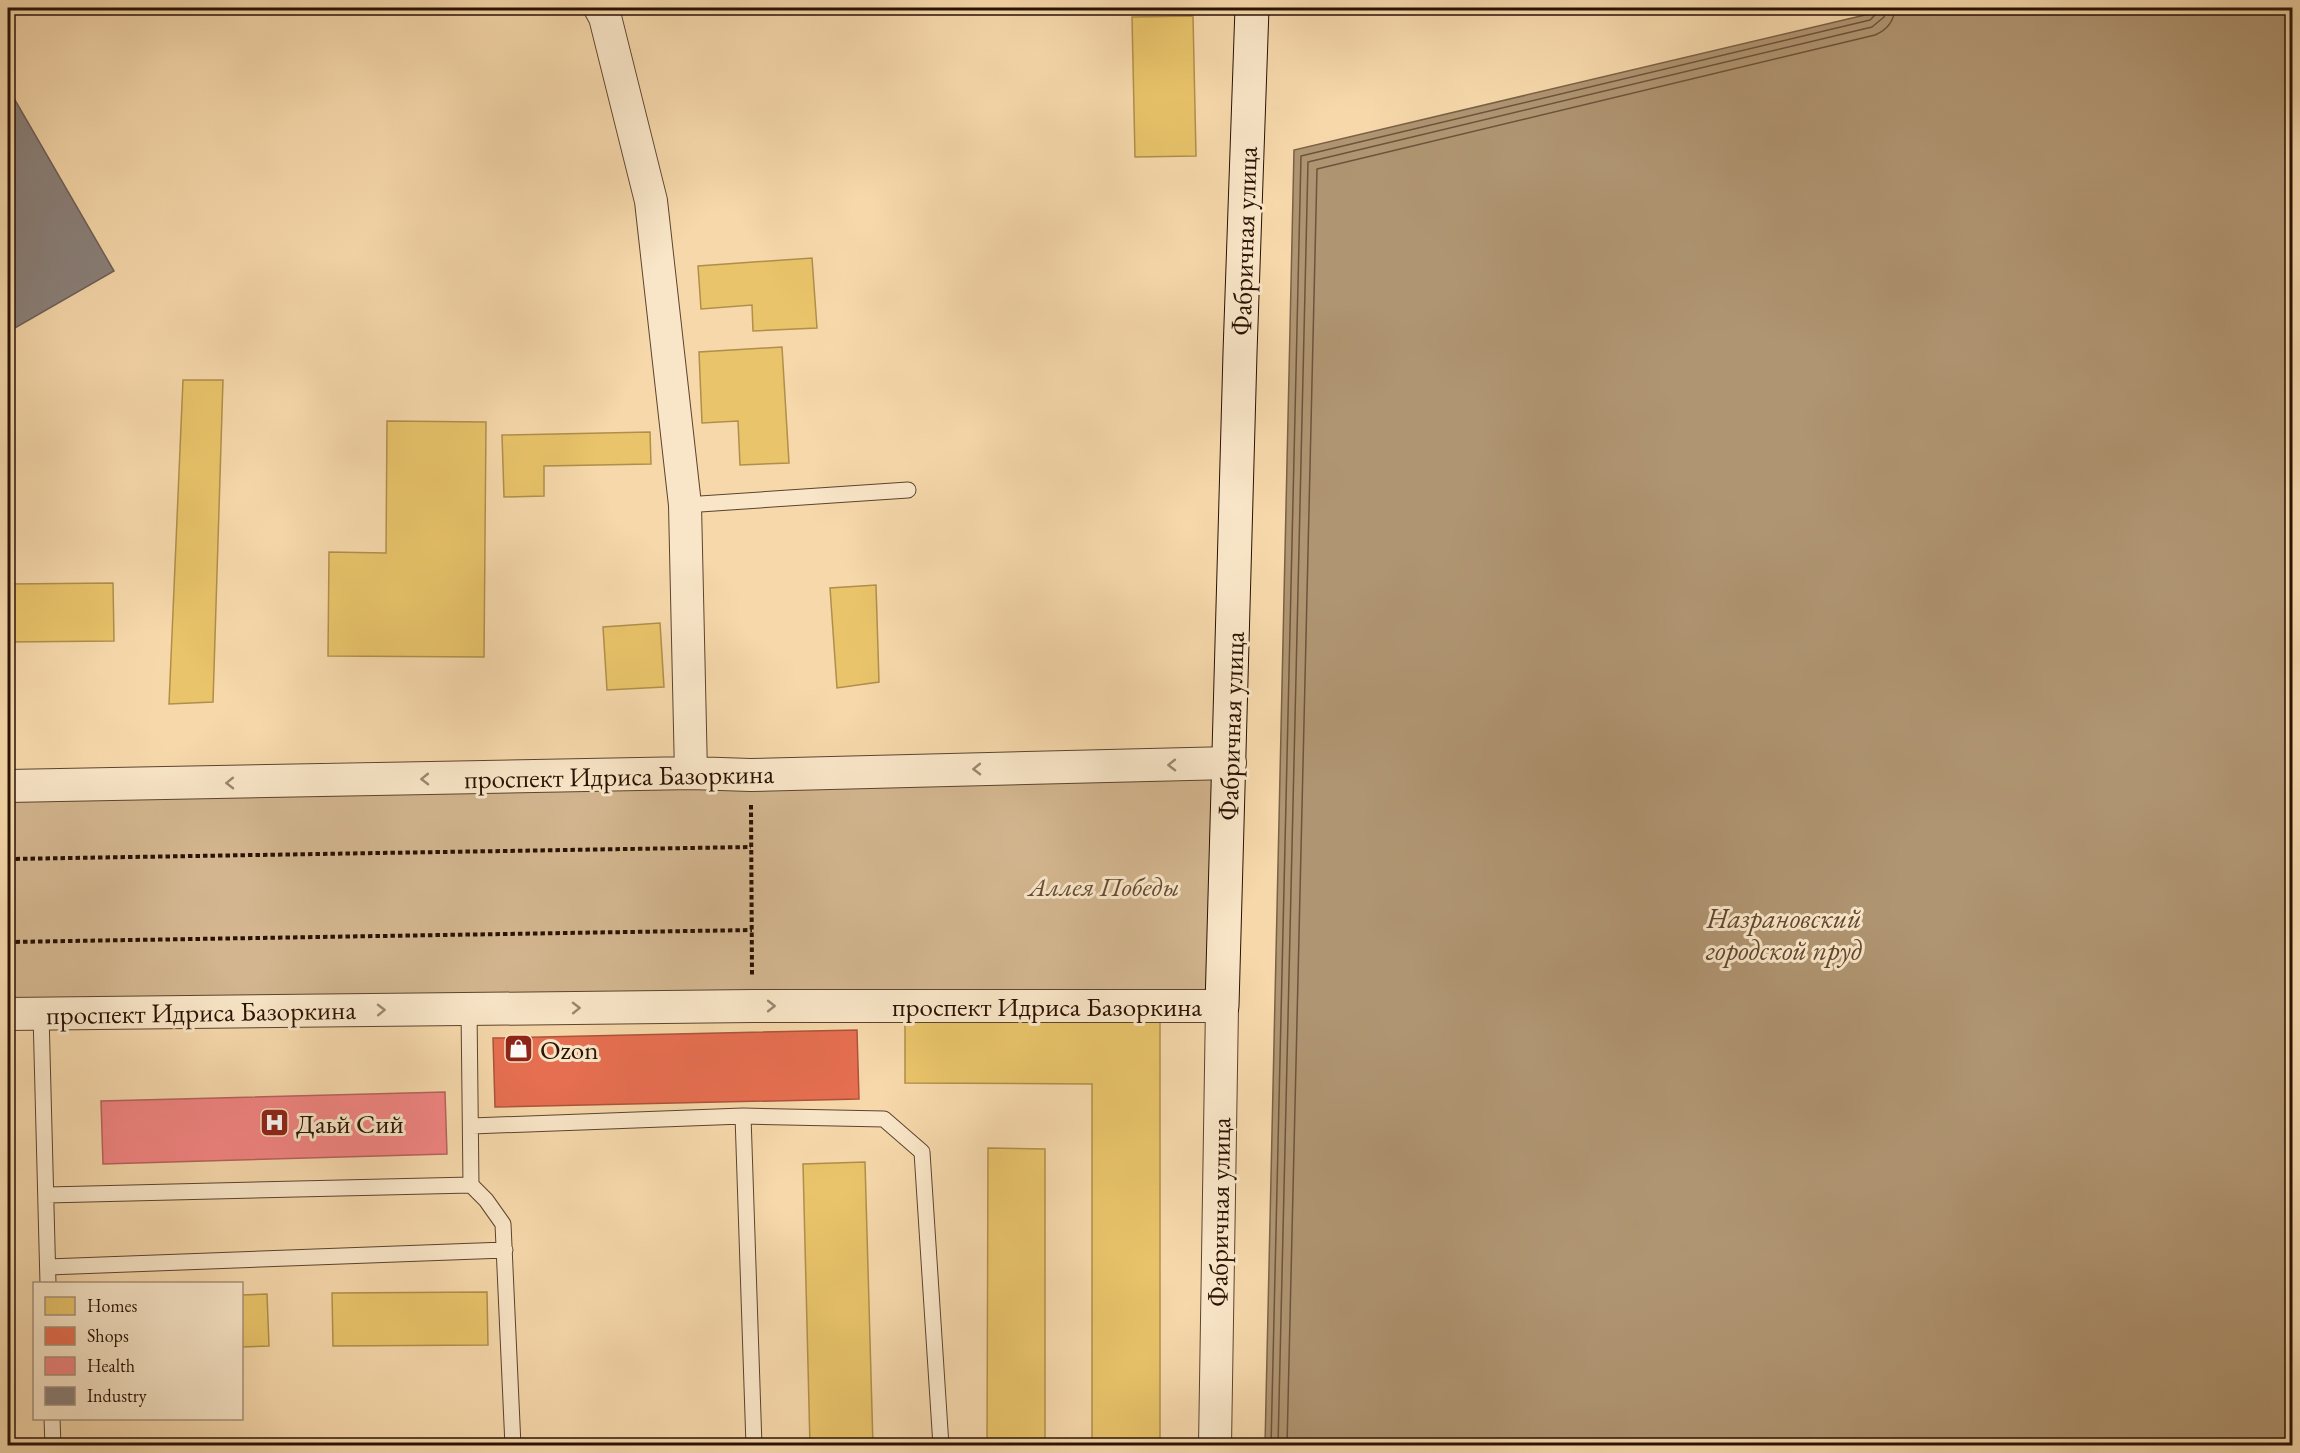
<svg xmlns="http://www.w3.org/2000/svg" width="2300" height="1453" font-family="'EB Garamond',serif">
	<rect width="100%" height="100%" fill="#f6d8ab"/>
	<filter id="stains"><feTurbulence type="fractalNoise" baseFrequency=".00333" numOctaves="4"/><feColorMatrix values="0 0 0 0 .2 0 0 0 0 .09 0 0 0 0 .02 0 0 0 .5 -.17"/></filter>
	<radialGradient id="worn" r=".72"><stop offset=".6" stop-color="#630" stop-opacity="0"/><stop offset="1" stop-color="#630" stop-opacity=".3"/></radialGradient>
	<path fill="#d3b68f" stroke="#7e644a" stroke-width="1.5" d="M1230,763L1222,1006L8,1014V785Z"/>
	<path fill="#b09572" stroke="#7a6146" stroke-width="1.5" d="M1875,8H2292V1445H1265L1294,150L1869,14Z"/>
	<path fill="#e9c46a" stroke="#af8f4b" stroke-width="1.5" d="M1193,16L1196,156L1135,157L1132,17Z
		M812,258L817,328L753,331L752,305L701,309L698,266Z
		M782,347L789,463L740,465L738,421L702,423L699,352Z
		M183,380H223L213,702L169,704Z
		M387,421L486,422L484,657L328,656L329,552L386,553Z
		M650,432L651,464L544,466V496L504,497L502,435Z
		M113,583L114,641L8,642V584Z
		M876,585L879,682L837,688L830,588Z
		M660,623L664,687L607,690L603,627Z
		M905,1020L1160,1021V1446H1092V1084L905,1083Z
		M988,1148L1045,1149V1446H987Z
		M865,1162L873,1446H810L803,1164Z
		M487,1292L488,1345L333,1346L332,1293Z
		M267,1294L269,1346L242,1347V1295Z"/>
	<path fill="#e76f51" stroke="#ae533a" stroke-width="1.5" d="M857,1030L859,1099L495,1107L493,1038Z"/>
	<path fill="#f28482" stroke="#b6625c" stroke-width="1.5" d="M445,1092L447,1154L103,1164L101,1101Z"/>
	<path fill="#8a817c" stroke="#6d6058" stroke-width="1.5" d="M8,88L114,271L8,332Z"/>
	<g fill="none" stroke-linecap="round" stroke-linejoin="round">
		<path stroke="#6c543b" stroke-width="1.5" d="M1271,1446L1301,156L1870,20L1877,13L1878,8
			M1278,1446L1308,162L1872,27L1884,17L1886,8
			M1287,1446L1317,169L1875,35C1887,30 1894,21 1895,8"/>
		<defs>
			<path id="lane" d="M685,505L908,490
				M469,1009L471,1185L486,1200L503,1224L513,1446
				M41,1014L48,1284
				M743,1116L754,1446
				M472,1126L743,1116L884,1119L922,1152L941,1446
				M47,1195L471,1185
				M48,1267L505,1250
				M52,1418L53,1446"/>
			<path id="street" d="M600,8L605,17L651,201L685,505L691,773
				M8,786L691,773L751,775L1230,763
				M8,1014L753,1006H1222L1215,1446"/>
			<path id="secondary" d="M1222,1006L1240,353L1252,8"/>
		</defs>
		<use href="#lane" stroke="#5c442e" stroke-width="17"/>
		<use href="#street" stroke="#5c442e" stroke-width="34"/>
		<use href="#secondary" stroke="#291204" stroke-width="35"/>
		<path stroke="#291204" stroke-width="4" stroke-dasharray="4.5 3" stroke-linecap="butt" d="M751,805L752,975
			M8,859L751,847
			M8,942L752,930"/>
		<use href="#lane" stroke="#f9e6c8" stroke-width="15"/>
		<use href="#street" stroke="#f9e6c8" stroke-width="32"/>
		<use href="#secondary" stroke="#f9e6c8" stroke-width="33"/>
	</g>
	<defs><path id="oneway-chevron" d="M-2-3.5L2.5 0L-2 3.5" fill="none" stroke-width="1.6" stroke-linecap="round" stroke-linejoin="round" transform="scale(1.5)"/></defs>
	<g stroke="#9b8770">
		<use href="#oneway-chevron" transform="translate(1172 765) rotate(179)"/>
		<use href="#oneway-chevron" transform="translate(977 769) rotate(179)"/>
		<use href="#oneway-chevron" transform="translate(425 779) rotate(179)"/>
		<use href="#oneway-chevron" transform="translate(230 783) rotate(179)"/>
		<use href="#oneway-chevron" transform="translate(771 1006)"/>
		<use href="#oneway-chevron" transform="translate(576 1008) rotate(-1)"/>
		<use href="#oneway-chevron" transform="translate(381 1010) rotate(-1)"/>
	</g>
	<defs>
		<symbol id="shop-square" viewBox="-11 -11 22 22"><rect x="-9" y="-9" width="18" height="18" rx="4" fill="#8f2418" stroke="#f9e6c8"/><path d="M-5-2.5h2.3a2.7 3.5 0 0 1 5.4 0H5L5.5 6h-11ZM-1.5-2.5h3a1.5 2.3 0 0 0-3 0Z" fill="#fff"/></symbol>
		<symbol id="hospital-square" viewBox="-11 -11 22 22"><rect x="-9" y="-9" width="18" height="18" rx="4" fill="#8f2418" stroke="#f9e6c8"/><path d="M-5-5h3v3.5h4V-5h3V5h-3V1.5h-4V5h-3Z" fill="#fff"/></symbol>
	</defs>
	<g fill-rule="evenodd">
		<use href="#shop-square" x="502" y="1032" width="33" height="33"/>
		<use href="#hospital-square" x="258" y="1106" width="33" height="33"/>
	</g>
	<g text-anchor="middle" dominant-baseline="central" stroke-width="6" stroke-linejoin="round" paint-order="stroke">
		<g font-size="27" fill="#291204" stroke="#f9e6c8">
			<text transform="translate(1244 241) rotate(-88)">Фабричная улица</text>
			<text transform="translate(1231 726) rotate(-88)">Фабричная улица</text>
			<text transform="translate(619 776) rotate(-1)">проспект Идриса Базоркина</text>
			<text x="1047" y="1006">проспект Идриса Базоркина</text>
			<text transform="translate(201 1012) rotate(-1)">проспект Идриса Базоркина</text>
			<text transform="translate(1219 1212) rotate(-89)">Фабричная улица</text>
		</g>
		<g font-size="27" font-style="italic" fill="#644b35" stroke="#f9e6c8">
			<text x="1104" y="886">Аллея Победы</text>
		</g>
		<g font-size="27" fill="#291204" stroke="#f9e6c8" text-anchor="start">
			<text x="540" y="1049">Ozon</text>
			<text x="296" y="1123">Даьй Сий</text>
		</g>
		<g font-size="28" font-style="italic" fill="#5f4630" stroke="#f9e6c8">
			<text x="1784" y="918">Назрановский<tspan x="1784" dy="32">городской пруд</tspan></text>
		</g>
	</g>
	<rect width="2300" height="1453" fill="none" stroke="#f6d8ab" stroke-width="30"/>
	<rect x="9" y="9" width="2282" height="1435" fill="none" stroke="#291204" stroke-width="3"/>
	<rect x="15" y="15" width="2270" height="1423" fill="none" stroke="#291204" stroke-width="1.5"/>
	<rect x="33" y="1282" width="210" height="138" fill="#f9e6c8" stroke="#a6917a" stroke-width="1.5"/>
	<rect x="45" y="1297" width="30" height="18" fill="#e9c46a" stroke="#a6917a" stroke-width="1.5"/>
	<text x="87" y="1312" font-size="18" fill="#291204">Homes</text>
	<rect x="45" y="1327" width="30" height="18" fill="#e76f51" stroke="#a6917a" stroke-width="1.5"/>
	<text x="87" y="1342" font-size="18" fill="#291204">Shops</text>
	<rect x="45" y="1357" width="30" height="18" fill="#f28482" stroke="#a6917a" stroke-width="1.5"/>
	<text x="87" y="1372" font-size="18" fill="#291204">Health</text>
	<rect x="45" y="1387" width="30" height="18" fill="#8a817c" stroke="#a6917a" stroke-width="1.5"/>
	<text x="87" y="1402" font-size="18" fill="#291204">Industry</text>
	<rect width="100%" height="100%" filter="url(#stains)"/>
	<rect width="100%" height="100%" fill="url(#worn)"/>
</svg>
